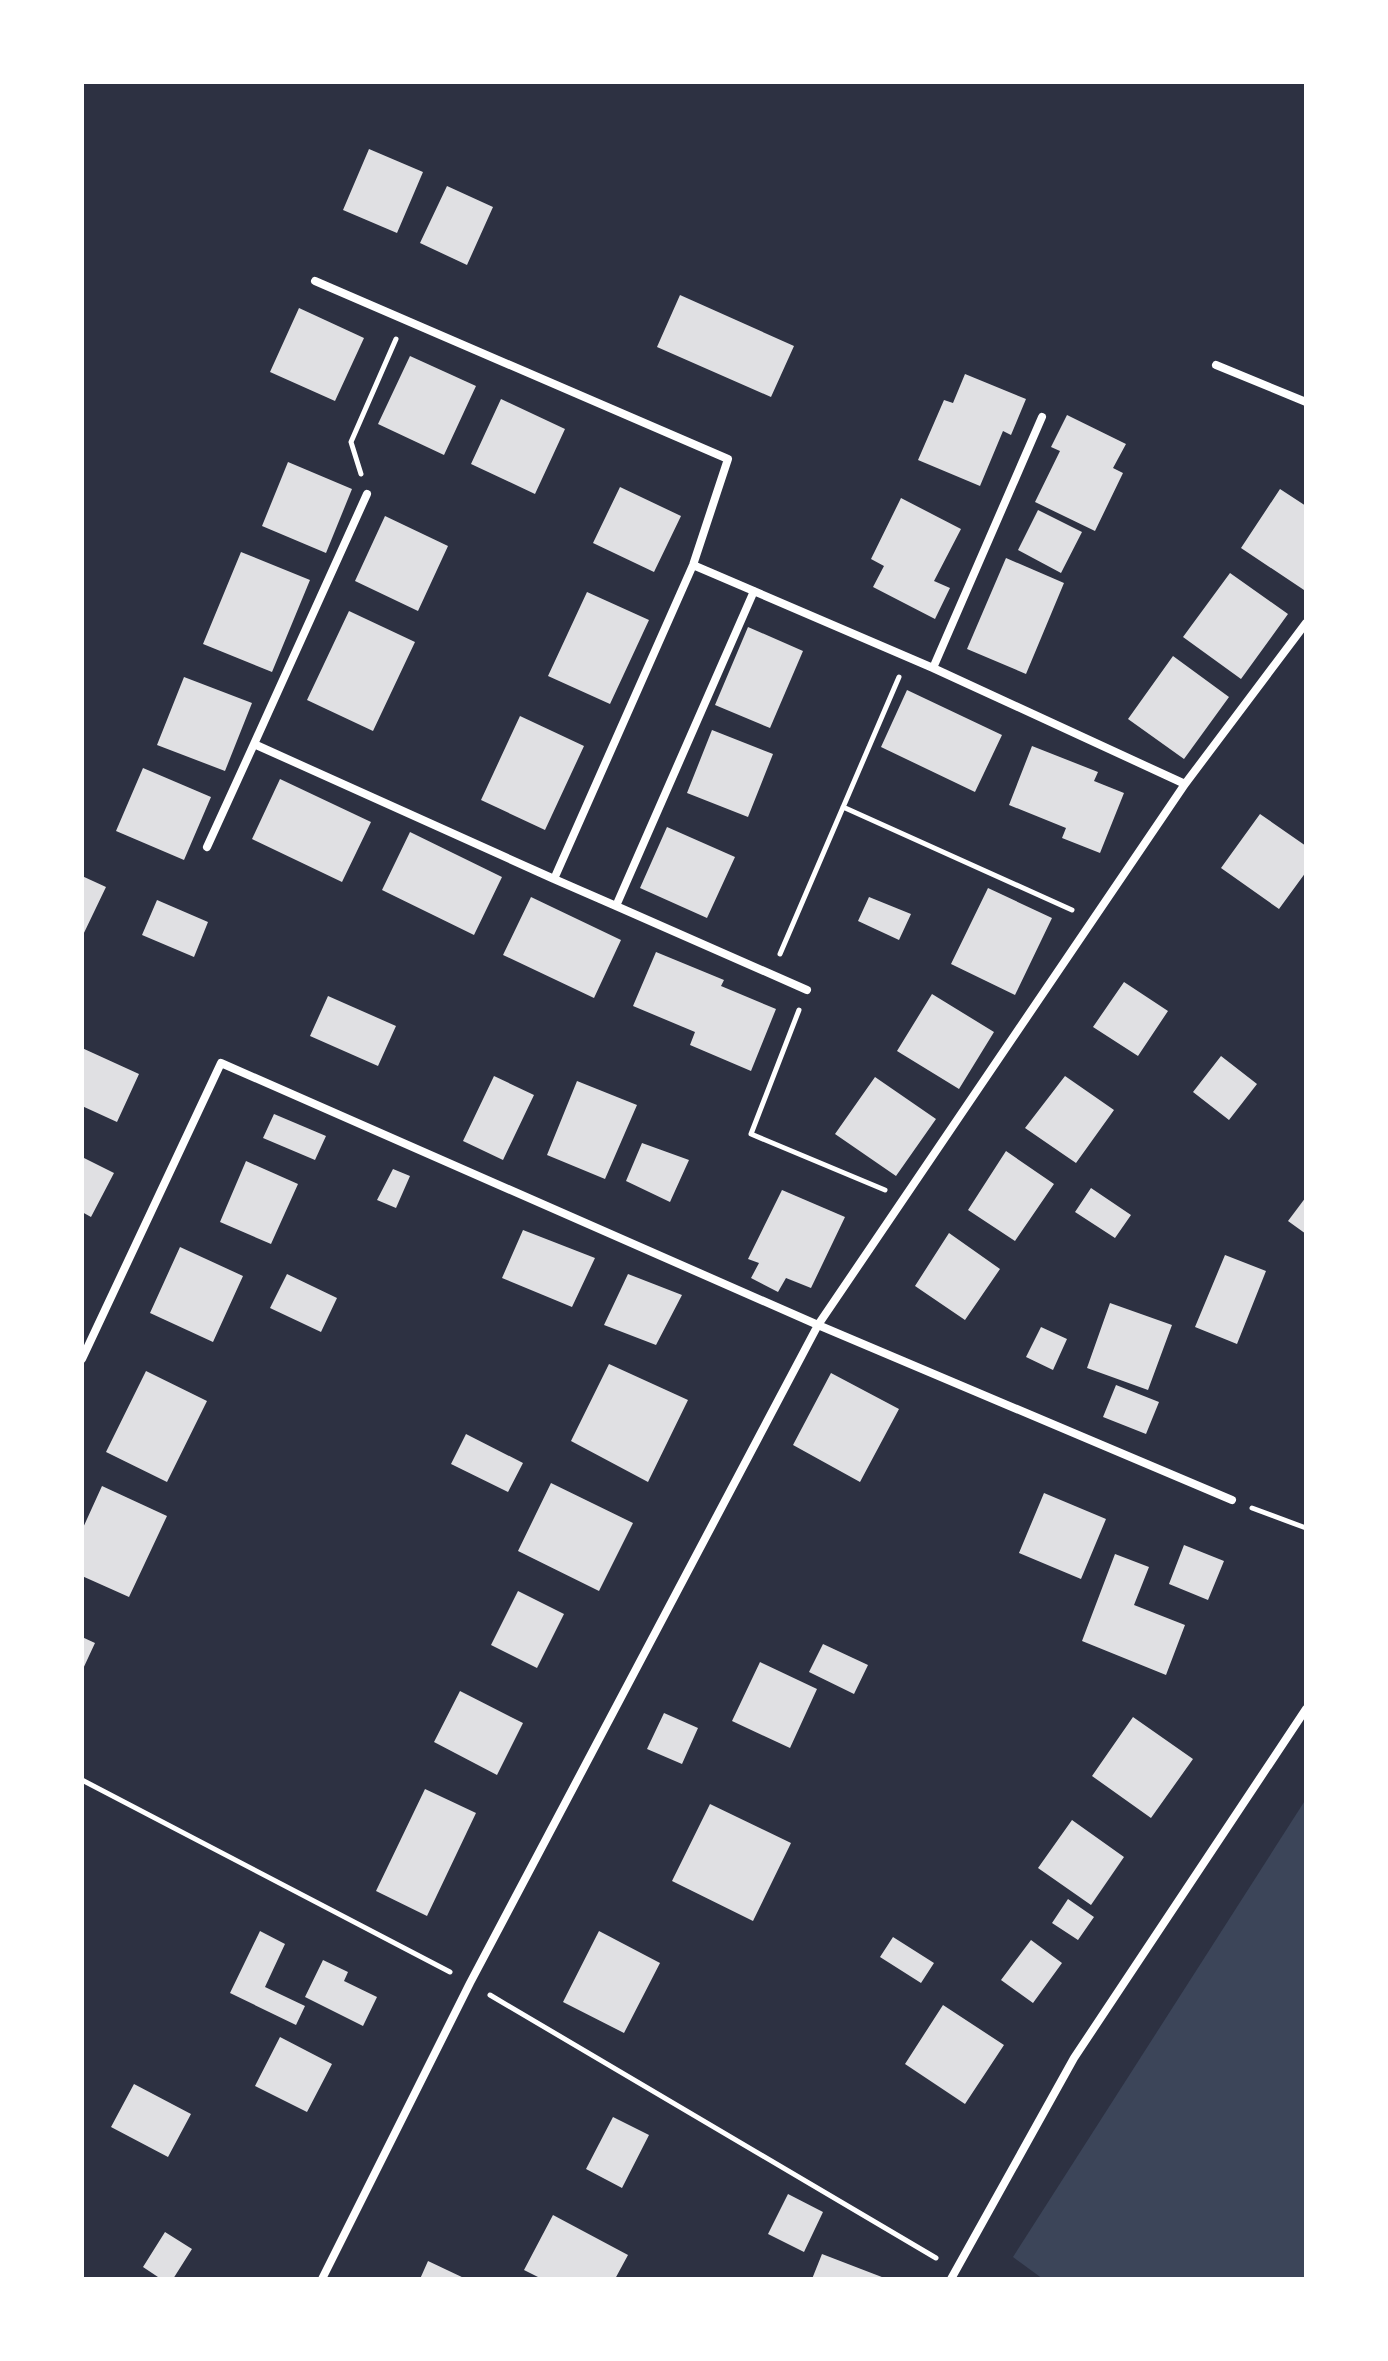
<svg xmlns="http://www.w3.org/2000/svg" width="1388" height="2361" font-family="Barlow,sans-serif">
	<rect width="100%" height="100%" fill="#2d3142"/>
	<path fill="#3c4559" d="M1306,1799V2279H1043L1013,2257Z"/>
	<path fill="#e0e0e3" d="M369,149L423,172L397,233L343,210Z
		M447,186L493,207L467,265L420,243Z
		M680,295L794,346L771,397L657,347Z
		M299,308L364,338L335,401L270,372Z
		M410,356L476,386L444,455L378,424Z
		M965,374L1026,399L1011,435L1003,431L980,486L918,460L944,400L953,403Z
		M501,399L565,429L535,494L471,464Z
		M1067,415L1126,444L1113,468L1123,473L1095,531L1035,502L1060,451L1051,447Z
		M288,462L352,489L326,553L262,526Z
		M620,487L681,516L654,572L593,543Z
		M1280,489L1306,506L1304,590L1241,548Z
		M901,498L961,529L934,581L950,588L935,619L873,587L884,566L871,559Z
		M1038,510L1082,532L1061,573L1018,550Z
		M385,516L448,546L418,611L355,581Z
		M241,552L310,580L272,672L203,644Z
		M1006,558L1064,583L1026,674L967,649Z
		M1230,573L1288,614L1241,679L1183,637Z
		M587,592L649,620L610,704L548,676Z
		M349,611L415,642L373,731L307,700Z
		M748,627L803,651L770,728L715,705Z
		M1173,656L1229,697L1184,759L1128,719Z
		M184,677L252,703L225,771L157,745Z
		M907,690L1002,735L975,792L881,747Z
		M520,716L584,746L545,830L481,800Z
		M712,730L773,754L748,817L687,793Z
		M1032,746L1098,772L1094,781L1124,793L1100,853L1062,838L1066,828L1009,805Z
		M143,768L211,797L184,860L116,831Z
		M280,779L371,822L342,882L252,839Z
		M1260,814L1306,846V872L1279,909L1221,868Z
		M667,827L735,857L707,918L640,888Z
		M410,832L502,877L474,935L382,890Z
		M82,876L106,887L82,937Z
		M988,888L1052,918L1015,995L951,964Z
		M531,897L621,940L594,998L503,955Z
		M869,897L911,914L899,940L858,921Z
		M157,900L208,922L194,957L142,935Z
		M656,952L724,980L721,986L776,1009L751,1071L690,1045L695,1032L633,1006Z
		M1124,982L1168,1011L1138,1056L1093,1027Z
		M932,994L994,1032L959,1089L897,1051Z
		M328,996L396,1026L378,1066L310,1036Z
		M82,1048L139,1074L117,1122L82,1106Z
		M1221,1056L1257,1084L1229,1120L1193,1092Z
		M494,1076L534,1095L503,1160L463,1141Z
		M1065,1076L1114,1110L1076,1163L1025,1128Z
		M875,1077L936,1119L896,1176L835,1134Z
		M577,1081L637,1105L605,1179L547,1155Z
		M274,1114L326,1136L315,1160L263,1138Z
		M642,1143L689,1160L670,1202L626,1181Z
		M1006,1151L1054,1184L1015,1241L968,1210Z
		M82,1157L114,1173L91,1217L82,1212Z
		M246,1161L298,1184L271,1244L220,1222Z
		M393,1169L410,1176L396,1208L377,1200Z
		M1091,1188L1131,1215L1115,1238L1075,1212Z
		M782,1190L845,1217L811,1288L786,1278L778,1292L751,1278L759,1263L748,1259Z
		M1306,1197V1234L1288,1221Z
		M523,1230L595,1258L572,1307L502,1278Z
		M949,1233L1000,1269L965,1320L915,1286Z
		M180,1247L243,1276L213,1342L150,1313Z
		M1225,1255L1266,1271L1237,1344L1195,1327Z
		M287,1274L337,1298L321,1332L270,1308Z
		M628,1274L682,1295L656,1345L604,1325Z
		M1110,1303L1172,1325L1148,1390L1087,1368Z
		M1041,1327L1067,1339L1053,1370L1026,1357Z
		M609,1364L688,1400L648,1482L571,1441Z
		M146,1371L207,1401L167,1482L106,1452Z
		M831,1373L899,1409L860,1482L793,1445Z
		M1116,1385L1159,1402L1146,1434L1103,1417Z
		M466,1434L523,1463L508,1492L451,1464Z
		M551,1483L633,1523L599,1591L518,1551Z
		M102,1486L167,1516L129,1597L82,1576V1530Z
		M1044,1493L1106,1519L1081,1579L1019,1553Z
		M1184,1545L1224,1561L1208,1600L1169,1584Z
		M1115,1554L1149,1567L1134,1605L1185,1625L1166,1675L1082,1641Z
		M518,1591L564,1614L537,1668L491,1645Z
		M82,1637L95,1643L82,1671Z
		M823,1644L868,1665L854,1694L809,1672Z
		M760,1662L817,1689L790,1748L732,1721Z
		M460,1691L523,1723L497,1775L434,1742Z
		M664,1713L698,1728L682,1764L647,1749Z
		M1133,1717L1193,1759L1151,1818L1092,1776Z
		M425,1789L476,1813L427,1916L376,1891Z
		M710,1804L791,1843L753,1921L672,1881Z
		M1072,1820L1124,1857L1091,1905L1038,1868Z
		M1068,1899L1094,1917L1078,1940L1052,1923Z
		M260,1931L285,1944L265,1987L305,2006L296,2025L230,1993Z
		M599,1931L660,1963L624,2033L563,2002Z
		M893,1937L934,1963L921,1983L880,1957Z
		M1031,1940L1062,1963L1033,2003L1001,1980Z
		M323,1960L348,1972L344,1981L377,1997L363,2026L305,1997Z
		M943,2005L1004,2045L965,2104L905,2064Z
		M280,2037L332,2064L307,2112L255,2086Z
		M134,2084L191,2114L168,2157L111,2127Z
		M613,2117L649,2135L622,2188L586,2169Z
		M788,2194L823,2212L804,2252L768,2234Z
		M553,2215L628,2255L615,2279H542L524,2270Z
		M165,2232L192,2249L173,2279H161L143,2267Z
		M822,2254L887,2279H812Z
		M428,2261L466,2279H420Z"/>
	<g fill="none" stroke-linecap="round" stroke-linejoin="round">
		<path stroke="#fff" stroke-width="5" d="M361,474L351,442L396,339
			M843,807L1072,910
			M780,954L899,677
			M799,1010L751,1134L885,1190
			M1252,1508L1306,1528
			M82,1780L450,1972
			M490,1995L936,2258"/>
		<path stroke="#fff" stroke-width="8" d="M315,281L728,459L693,565L554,879L254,744L367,494
			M1216,365L1306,402
			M693,565L933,668L1185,784
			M754,591L616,906L807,990
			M933,668L1042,417
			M207,847L254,744
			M554,879L616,906
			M82,1359L221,1063L818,1325L1232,1500
			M322,2279L470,1983L818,1325L1185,784L1306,623
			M951,2279L1074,2058L1306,1709"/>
	</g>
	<rect width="1388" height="2361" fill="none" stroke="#ffffff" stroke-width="168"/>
</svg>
